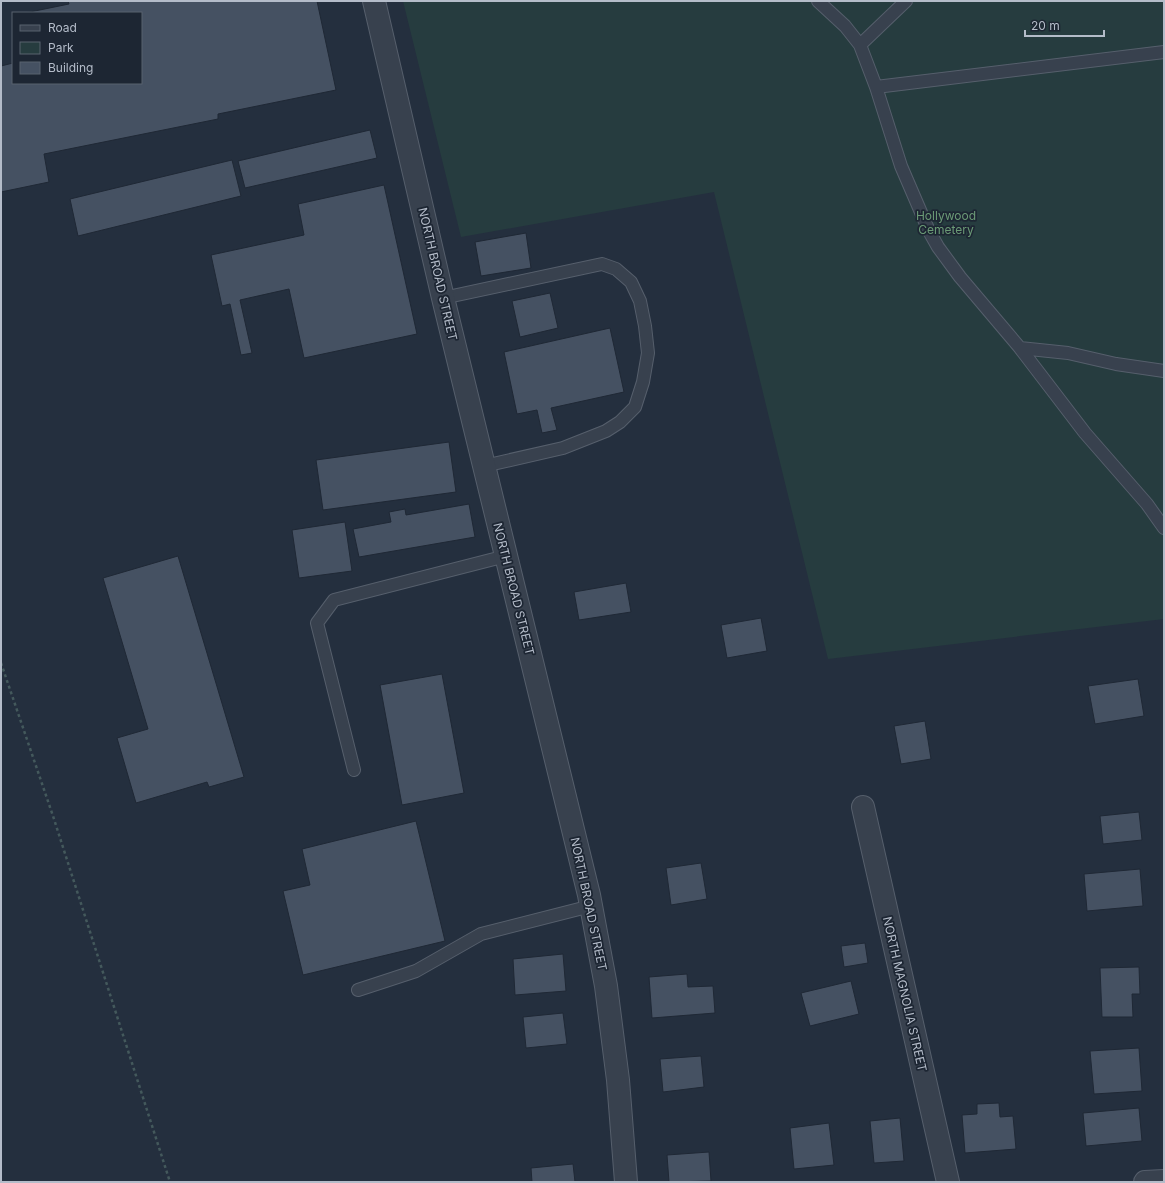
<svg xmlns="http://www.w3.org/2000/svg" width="1165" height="1183" font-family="Inter,sans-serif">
	<rect width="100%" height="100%" fill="#242f3e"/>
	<path fill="#263c3f" d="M403,1H1164V619L828,659L714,192L461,237Z"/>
	<path fill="#455162" stroke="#1f2835" d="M68,1H317L336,90L218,114V119L44,154L49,182L1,192V66L13,63V83H141V13H25L69,4Z
		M370,130L377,158L245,188L238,161Z
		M232,160L241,196L78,236L70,199Z
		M384,185L417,334L304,358L289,289L240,300L252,353L241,355L230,304L222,306L211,255L304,235L298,204Z
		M526,233L531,268L481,276L475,242Z
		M550,293L558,328L520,337L512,301Z
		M610,328L624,392L551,408L557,430L542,433L537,410L517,414L504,352Z
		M449,442L456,492L323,510L316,460Z
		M469,504L475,537L359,557L353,529L391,522L389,512L405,509L406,515Z
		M345,522L352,571L299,578L292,530Z
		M178,556L244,777L209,787L207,782L136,803L117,738L148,729L103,578Z
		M626,583L631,612L579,620L574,592Z
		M761,618L767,651L727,658L721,625Z
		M442,674L464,793L402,805L380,685Z
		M1138,679L1144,716L1095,724L1088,686Z
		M925,721L931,759L901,764L894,726Z
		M1139,812L1142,840L1103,844L1100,816Z
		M416,821L445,941L303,975L283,891L310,885L302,849Z
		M701,863L707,899L671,905L666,868Z
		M1140,869L1143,906L1087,911L1084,874Z
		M865,943L868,963L844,967L841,946Z
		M563,954L566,991L515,995L513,959Z
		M1139,967L1140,994H1132L1133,1017H1102L1100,968Z
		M687,974L688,987L713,986L715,1013L652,1018L649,977Z
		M851,981L859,1014L810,1026L801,993Z
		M563,1013L567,1044L526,1048L523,1017Z
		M1139,1048L1142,1091L1094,1094L1090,1051Z
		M701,1056L704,1087L663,1092L660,1059Z
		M999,1103L1000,1117L1013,1116L1016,1149L965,1153L962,1115L977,1114V1104Z
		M1139,1108L1142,1141L1086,1146L1083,1113Z
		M900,1118L904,1161L874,1163L870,1121Z
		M829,1123L834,1165L794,1169L790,1128Z
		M709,1152L711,1181L669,1182L667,1155Z
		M573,1164L575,1182H532L531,1168Z"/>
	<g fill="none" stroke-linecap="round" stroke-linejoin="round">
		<defs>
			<path id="service" d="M818,1L845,26L860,45L876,87L901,166L929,231L938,247L960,277L1020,348L1085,433L1147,504L1164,528
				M860,45L906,1
				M876,87L1164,52
				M443,298L602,264L616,269L631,282L640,301L645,326L648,353L643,382L635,407L620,422L606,431L563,448L484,466
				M1020,348L1068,353L1116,364L1164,371
				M354,770L317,623L334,600L506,556
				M358,990L416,971L481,934L591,906"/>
			<path id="minor" d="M863,807L948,1182
				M1145,1182L1164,1181"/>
			<path id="tertiary" d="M374,1L443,298L589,895L606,986L618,1080L626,1182"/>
		</defs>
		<use href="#service" stroke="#565f6c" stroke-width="14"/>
		<use href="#minor" stroke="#565f6c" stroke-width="24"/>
		<use href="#tertiary" stroke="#565f6c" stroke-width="24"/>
		<path stroke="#44595c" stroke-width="2.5" stroke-dasharray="3 3" stroke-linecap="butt" d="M1,663L53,816L170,1182"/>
		<use href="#service" stroke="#38414e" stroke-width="12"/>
		<use href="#minor" stroke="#38414e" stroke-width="22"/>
		<use href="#tertiary" stroke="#38414e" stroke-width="22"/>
	</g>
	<g text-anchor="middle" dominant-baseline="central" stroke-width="3.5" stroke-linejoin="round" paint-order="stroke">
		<g font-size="12" fill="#6b9a76" stroke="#1d2633">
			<text x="946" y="215">Hollywood<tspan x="946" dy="14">Cemetery</tspan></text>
		</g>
		<g font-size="12" fill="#b4bcc9" stroke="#1d2633">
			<text transform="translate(438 274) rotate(77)">NORTH BROAD STREET</text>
			<text transform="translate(514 589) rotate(76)">NORTH BROAD STREET</text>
			<text transform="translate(589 904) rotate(78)">NORTH BROAD STREET</text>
			<text transform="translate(905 994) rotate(77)">NORTH MAGNOLIA STREET</text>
		</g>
	</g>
	<rect width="1165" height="1183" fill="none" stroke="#b4bcc9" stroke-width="4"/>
	<rect x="12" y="12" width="130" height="72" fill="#1d2633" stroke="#59626f"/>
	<rect x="20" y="25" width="20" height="6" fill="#38414e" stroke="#59626f"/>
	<text x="48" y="32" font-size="12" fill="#b4bcc9">Road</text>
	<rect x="20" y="42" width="20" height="12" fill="#263c3f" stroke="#59626f"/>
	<text x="48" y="52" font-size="12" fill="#b4bcc9">Park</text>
	<rect x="20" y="62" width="20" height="12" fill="#455162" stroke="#59626f"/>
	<text x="48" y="72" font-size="12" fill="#b4bcc9">Building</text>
	<path d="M1025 30v6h79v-6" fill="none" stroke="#b4bcc9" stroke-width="2"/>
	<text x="1031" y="30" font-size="12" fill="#b4bcc9" stroke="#1d2633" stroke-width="3" paint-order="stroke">20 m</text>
</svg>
